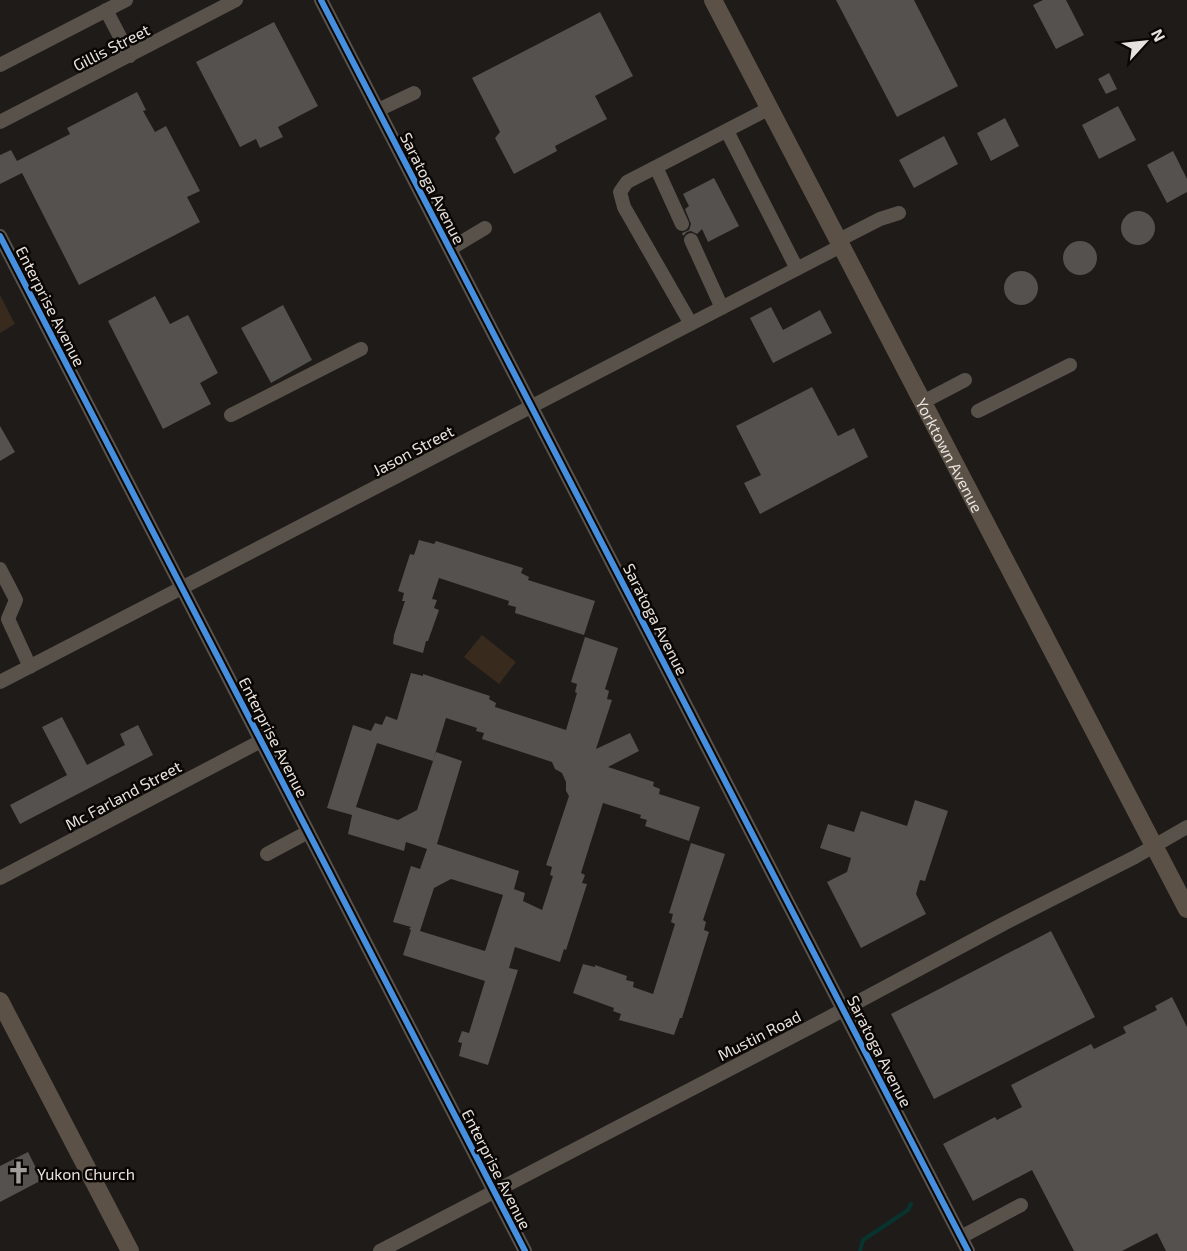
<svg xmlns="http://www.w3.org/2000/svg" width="1187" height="1251" font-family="'Exo 2',sans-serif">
	<rect width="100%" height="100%" fill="#1e1b18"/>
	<path fill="#382a1c" d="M0,295L15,324L0,333Z
		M482,635L516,662L499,684L464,657Z"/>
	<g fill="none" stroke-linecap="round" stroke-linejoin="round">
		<path stroke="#08332e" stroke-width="4" d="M860,1251L863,1240L908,1210L911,1204"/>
	</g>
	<path fill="#54514e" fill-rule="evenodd" d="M836,0H914L958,86L897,117Z
		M1043,0H1066L1084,35L1056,49L1033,5Z
		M600,12L633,76L595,96L607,119L555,146L557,151L514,174L495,138L500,132L472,78Z
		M274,22L318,106L278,127L283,137L260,148L256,139L240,147L196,62Z
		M1109,73L1117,89L1106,94L1098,79Z
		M137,92L146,110L143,111L155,132L166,126L200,191L187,197L200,222L79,285L22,173L0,184V155L11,150L17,161L70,134L67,128Z
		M1118,106L1136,140L1099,159L1082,125Z
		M1005,118L1019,146L991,161L977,133Z
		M944,136L958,164L914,188L899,160Z
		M1173,151L1187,179V192L1167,203L1147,165Z
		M714,178L739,226L708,242L702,229L697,234L691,231L687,232L683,236L682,233L689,230L691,224L685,209L689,206L683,194Z
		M1121 228a17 17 0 1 1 34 0a17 17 0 1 1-34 0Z
		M1063 258a17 17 0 1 1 34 0a17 17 0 1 1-34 0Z
		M1004 288a17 17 0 1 1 34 0a17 17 0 1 1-34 0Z
		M155,296L170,324L188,315L218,373L200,383L211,404L163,429L108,321Z
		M283,305L312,360L271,383L241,328Z
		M771,307L783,330L820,310L832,333L773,363L750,318Z
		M812,387L838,436L854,428L868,457L760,514L744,483L761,475L736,426Z
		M0,426L15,452L0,461Z
		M419,540L434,544L436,541L523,568L521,573L529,577L528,580L595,601L584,635L515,613L516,607L508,605L509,601L439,578L432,599L437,600L434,608L439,610L428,641H426L423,653L393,644L394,635L405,601H402L404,593L398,591L410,554L414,555Z
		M585,637L618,648L605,689L609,691L607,699L612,700L596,749L630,733L639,751L608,767L654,782L653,786L660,789L659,794L700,807L689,841L645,826L647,820L640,818L641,815L603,803L581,873L585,875L582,883L587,884L566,950L564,949L560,962L515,947L509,968L518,970L488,1065L459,1056L462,1043L458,1042L462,1031L469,1033L485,981L403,955L411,930L409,929L411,927L393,922L411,866L420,869L427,849L406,842L404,851L348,834L352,815L327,808L353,725L371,731L375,723L382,725L386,716L397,720L411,673L423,676V674L490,696L489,699L496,703L495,707L566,730L577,693L575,692L577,684L571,682ZM446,718L477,728L476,731L484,733L482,739L552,762L555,769L562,773L566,782V791L569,796L546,865L552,867L550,875L553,876L542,910L523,901L525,893L514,889L519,871L437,844L462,761L436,752L417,810L398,820L356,807L377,743L433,761ZM451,879L503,895L485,951L420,931L434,888Z
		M62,717L87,765L125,745L120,734L138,725L153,755L20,824L10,805L67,775L42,727Z
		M915,800L948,811L925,881L920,880L916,894L926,914L861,948L827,882L847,872L851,858L820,848L828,824L854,832L861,811L907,826Z
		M691,843L725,854L703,920L706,922L704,930L709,932L682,1018H680L674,1035L619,1020L621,1014L613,1011L614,1008L573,993L583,964L595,967V965L627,976L626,980L634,982L633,987L653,994L675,924L671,922L673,914L669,913Z
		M1051,931L1095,1017L934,1099L891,1014Z
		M1172,997L1187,1027V1251H1166L1157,1233L1122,1251H1074L1032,1170L973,1201L943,1144L995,1117L997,1120L1022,1107L1011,1085L1091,1044L1094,1049L1126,1033L1123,1027L1157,1010L1155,1006Z
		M28,1152L42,1180L0,1202V1166Z"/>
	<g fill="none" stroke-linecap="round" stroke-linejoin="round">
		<path stroke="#59524b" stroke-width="14" d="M321,0L968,1251
			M106,10L130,56
			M0,65L126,0
			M378,110L414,93
			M0,122L236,0
			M727,131L797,269
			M656,167L682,224
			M0,236L525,1251
			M691,240L722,308
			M839,240L880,219L899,213
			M450,249L485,228
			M691,324L624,207L620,192L627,182L770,108
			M923,402L965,380
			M978,411L1070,365
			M231,415L361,349
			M0,569L16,600L8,619L30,667
			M0,682L841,246
			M267,854L308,832
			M0,878L261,741
			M961,1237L1021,1205
			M380,1251L826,1019L1005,923L1135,857L1187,827"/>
		<g stroke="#5b5146" stroke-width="18">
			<path id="s1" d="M713,0L1187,909"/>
			<path d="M0,1001L130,1251"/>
		</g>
		<defs>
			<path id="cycleway" d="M321,0L968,1251
				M0,236L525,1251"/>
		</defs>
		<use href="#cycleway" stroke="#090604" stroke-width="10"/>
		<use href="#cycleway" stroke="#468fdf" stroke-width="6"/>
	</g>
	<defs>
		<symbol id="church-bare" viewBox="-9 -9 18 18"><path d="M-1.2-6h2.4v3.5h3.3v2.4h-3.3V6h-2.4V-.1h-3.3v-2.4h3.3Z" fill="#a19c99" stroke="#090604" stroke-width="2.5" paint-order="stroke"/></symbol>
	</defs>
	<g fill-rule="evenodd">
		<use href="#church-bare" x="2" y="1156" width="33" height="33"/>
	</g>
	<g text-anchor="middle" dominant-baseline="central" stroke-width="5" stroke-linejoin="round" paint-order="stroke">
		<g font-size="16" fill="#e8e2de" stroke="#090604">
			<text transform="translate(111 47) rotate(-27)">Gillis Street</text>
			<text transform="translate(433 188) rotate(63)">Saratoga Avenue</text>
			<text transform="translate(51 306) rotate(63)">Enterprise Avenue</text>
			<text transform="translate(413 450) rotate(-28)">Jason Street</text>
			<text stroke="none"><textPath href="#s1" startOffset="513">Yorktown Avenue</textPath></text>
			<text transform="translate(656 619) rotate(63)">Saratoga Avenue</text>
			<text transform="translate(274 737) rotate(63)">Enterprise Avenue</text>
			<text transform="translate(123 795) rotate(-28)">Mc Farland Street</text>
			<text transform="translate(759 1035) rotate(-27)">Mustin Road</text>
			<text transform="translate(880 1051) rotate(63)">Saratoga Avenue</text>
			<text transform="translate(497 1169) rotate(63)">Enterprise Avenue</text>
		</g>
		<g font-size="16" fill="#e8e2de" stroke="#090604" text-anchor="start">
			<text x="37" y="1173">Yukon Church</text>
		</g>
	</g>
	<g transform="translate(1145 42) rotate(63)" stroke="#090604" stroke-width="4.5" paint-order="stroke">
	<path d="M0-4.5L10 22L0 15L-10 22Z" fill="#e8e2de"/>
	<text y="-9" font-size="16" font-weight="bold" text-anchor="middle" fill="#e8e2de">N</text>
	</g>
</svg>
